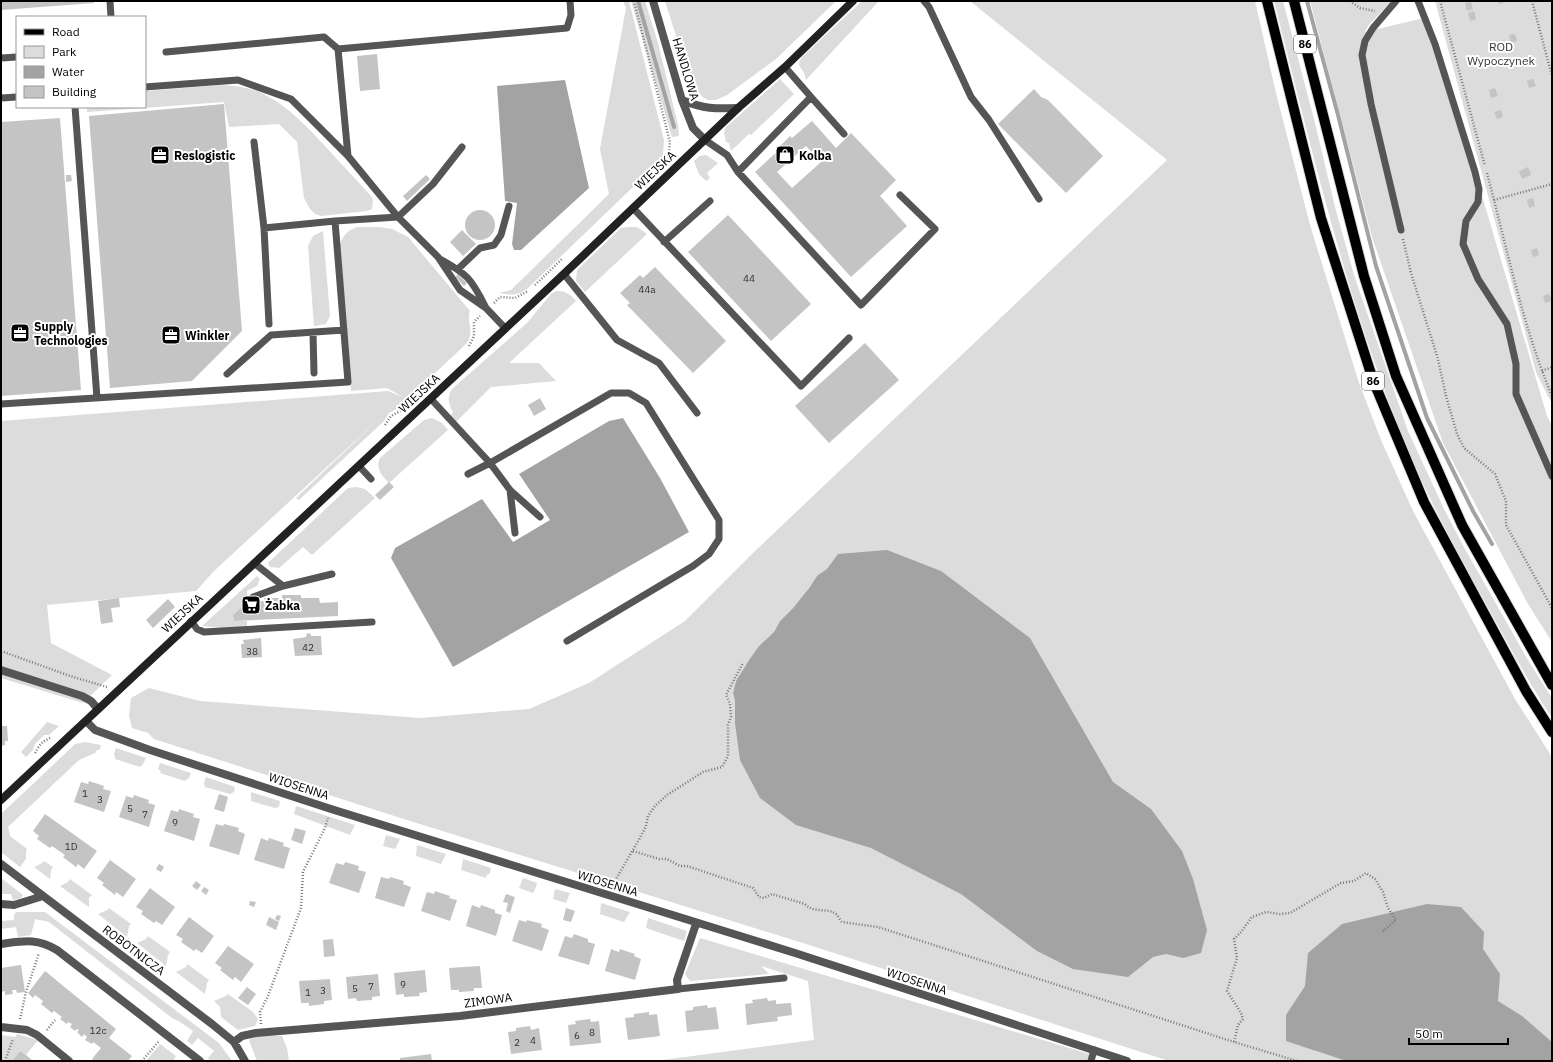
<svg xmlns="http://www.w3.org/2000/svg" width="1553" height="1062" font-family="'IBM Plex Sans',sans-serif">
	<rect width="100%" height="100%" fill="#fff"/>
	<path fill="#dcdcdc" fill-rule="evenodd" d="M623,1H629L630,5L664,140L663,155L659,162L527,289C517,296 511,295 499,293L511,290L609,194L600,149L626,8Z
		M631,1H645L658,43L678,125L679,136L672,137Z
		M665,1H836L776,59L727,95L716,100H708L702,97L688,74Z
		M862,1H879L806,80C805,77 805,75 804,73C800,65 796,66 802,57Z
		M970,1H1255L1276,93L1310,225L1359,383L1381,440L1413,511L1515,699L1552,757V1061L1315,1051L1346,1061H1169L803,943L407,820L154,739L148,733L132,728L129,715L131,698L149,688L200,701L420,718L529,709L589,683L685,621L754,552L1167,160ZM794,607L735,701L733,693L736,681L749,660L759,646L774,632L780,621Z
		M1274,1H1283L1315,123L1335,207L1354,275L1408,431L1445,511L1465,549L1528,660L1552,698V718C1527,680 1506,640 1484,600C1454,546 1424,491 1401,433C1345,294 1311,147 1274,1Z
		M1310,1H1391L1368,26L1365,32L1428,17L1440,53L1547,416L1552,426V642L1528,604L1443,443L1372,237Z
		M1435,1H1552V404L1536,372Z
		M780,79L794,94L751,135L749,134L731,151L729,143L726,142L724,132L726,127Z
		M223,85C238,86 254,88 267,96C290,108 307,127 325,146C340,163 356,179 371,196L373,200L372,209L367,211L321,216L315,214L310,209L304,198L297,142L279,124L229,127L224,102L87,112V107H145V91Z
		M706,155L718,163L707,173L710,178L706,181L699,174L694,161L700,156Z
		M357,227H379L392,229L408,237L470,311C466,323 475,329 467,343L398,408L389,413L383,422L299,500L296,498L379,419L213,572L196,591L47,605L51,643L112,675L83,703L1,678V421L388,391L403,397L387,388L351,391L340,245C343,235 347,231 357,227Z
		M628,227H637L647,234L585,292L576,281L577,270L621,228Z
		M323,231L330,316L326,324L314,326L308,246L313,236Z
		M556,291C566,291 570,294 576,301L509,363H539L556,381L491,387L456,422L451,415L453,412C448,404 447,397 452,389L527,323L551,294Z
		M432,418L442,423L448,430L389,483C382,476 375,468 380,458L424,420Z
		M356,487L365,489L375,498L312,555L303,547L279,568L270,567L268,563L348,488Z
		M257,576L260,579L257,586L247,591V602L233,615L234,621H247V626L225,628L202,626Z
		M47,722L59,726L49,735H44L35,744L33,750L26,757L21,752Z
		M85,742L101,745L100,749L96,751L95,753L79,760L8,827L10,836L27,849L26,851V859L20,867L1,852V814L71,748L75,744Z
		M116,748L146,758L143,764L140,767L115,759L114,754Z
		M160,763L191,773L189,778L185,781L160,773L161,771L158,769Z
		M206,777L235,787L234,792L230,794L205,787L204,783Z
		M251,792L280,801L279,807L275,808L251,801Z
		M296,806L355,825L350,835L294,814Z
		M386,835L400,839L395,849L383,846Z
		M417,845L446,854L441,864L416,856Z
		M463,859L491,868L490,873L487,875L486,878L461,870Z
		M44,861L53,867L51,870L50,879L34,867L42,863Z
		M1,878L23,895L20,899L13,900L11,894H1Z
		M523,878L537,883L536,887L533,893L519,888Z
		M70,879L92,895L89,898V907L60,886L68,882Z
		M555,889L570,893L566,903L553,899Z
		M601,903L630,912L624,922L600,914Z
		M109,908L131,924L129,926L127,937L98,914L107,910Z
		M16,912H45L219,1043L232,1061H211L208,1058L214,1051L198,1038L192,1045L187,1041L193,1031L180,1022L172,1018L49,922L35,919L31,935L18,937L16,927L1,929V921L14,920V915Z
		M648,918L687,931L684,941L646,928Z
		M148,936L170,952L168,955L166,966L137,943L146,939Z
		M700,938L1093,1055L1092,1061H655L814,1040L808,981L761,966L769,974L690,981L685,974Z
		M187,964L209,980L207,983L205,994L176,972L186,967Z
		M228,994L253,1012L258,1019L255,1026L238,1030L221,1017L220,1007L214,1001L226,996Z
		M17,1034L38,1040L26,1055L20,1051L12,1061H1V1035L15,1037Z
		M261,1036H282L287,1048L289,1061H257L249,1040L252,1037Z
		M160,1044L176,1056L173,1061H146Z"/>
	<path fill="#a3a3a3" d="M565,80L589,188L521,250H514L512,244L517,203L505,201L497,86Z
		M623,418L660,478L689,532L453,667L391,558L395,548L482,499L513,542L550,520L519,474L609,421Z
		M887,550L941,571L1030,638L1113,782L1151,809L1182,851L1193,879L1207,930L1201,953L1183,958L1166,954L1153,957L1128,977L1073,969L1037,951L961,894L871,848L796,825L760,798L740,760L735,723V701L733,693L736,681L749,660L759,646L774,632L780,621L794,607L810,587L817,576L827,569L838,554Z
		M1427,904L1461,907L1484,932L1483,949L1500,974L1498,1001L1522,1016L1552,1042V1061H1346L1286,1041V1015L1305,986L1308,953L1342,924Z"/>
	<g fill="none" stroke-linecap="round" stroke-linejoin="round">
		<path stroke="#a3a3a3" stroke-width="4" d="M638,1L674,127
			M1307,1L1338,115L1376,266L1427,418L1473,511L1492,544"/>
	</g>
	<path fill="#c4c4c4" fill-rule="evenodd" d="M1,1H94V3L1,10Z
		M1498,1H1505L1506,2L1499,4Z
		M1471,2L1473,9L1467,11L1465,3Z
		M1474,11L1476,19L1470,21L1468,13Z
		M1515,34L1517,41L1511,43L1509,35Z
		M377,54L380,89L360,91L357,56Z
		M1533,79L1536,86L1529,88L1527,80Z
		M1495,88L1498,96L1491,98L1489,90Z
		M1034,89L1041,97L1048,100L1103,156L1066,193L998,124Z
		M224,104L242,331L192,381L110,388L89,116Z
		M1501,110L1503,117L1497,119L1494,112Z
		M60,118L81,390L1,396V122Z
		M812,121L836,148L851,133L896,180L880,196L907,226L851,277L755,172L781,148L780,146L790,136L792,138ZM806,146L821,162L792,188L777,172Z
		M1528,167L1531,175L1522,179L1519,171Z
		M66,175H71L72,181L66,182Z
		M426,175L430,179L407,201L403,196Z
		M1533,198L1535,206L1529,208L1527,200Z
		M465 225a15 15 0 1 1 30 0a15 15 0 1 1-30 0Z
		M728,215L811,304L771,341L688,252Z
		M462,230L476,244L463,256L450,242Z
		M1537,248L1539,255L1533,257L1531,250Z
		M655,267L726,341L693,373L627,305L630,303L620,293L640,275L643,278Z
		M458,274L467,283L464,286L455,277Z
		M1549,294L1552,301L1545,303L1543,296Z
		M865,343L899,380L829,443L795,406Z
		M540,398L546,409L534,416L528,405Z
		M389,482L394,487L380,500L375,495Z
		M282,595H301V598H319L320,603L338,602V616L234,621L233,615L247,602L264,601V598H282Z
		M119,598L120,607L111,608L113,622L101,624L98,601Z
		M168,599L175,607L153,628L146,620Z
		M307,633L311,634V636H321L322,655L295,656L293,639L306,637Z
		M261,638L262,657L242,658L241,644H244L243,640Z
		M1,726H7L8,741H5V745L1,746Z
		M89,781L104,786L103,789L111,791L104,812L74,802L81,782L88,784Z
		M219,794L228,797L224,812L214,809Z
		M134,795L149,800L148,803L155,805L149,827L119,817L126,796L133,798Z
		M179,809L194,814L193,817L200,819L194,841L164,831L171,810L178,812Z
		M45,814L97,851L84,869L78,864L76,867L63,857L65,855L52,846L50,848L37,839L39,836L33,831Z
		M216,824L223,826L224,824L239,828L238,831L245,834L239,855L209,846Z
		M295,828L306,831L302,844L291,840Z
		M261,838L268,841L269,838L284,843L283,846L290,848L284,869L254,860Z
		M110,860L136,879L123,897L116,892L115,895L102,885L104,883L97,878Z
		M345,862L359,866L358,870L366,872L359,893L329,883L336,863L344,865Z
		M159,864L164,867L161,872L156,869Z
		M381,877L389,879L390,877L404,881L403,884L411,887L404,907L375,898Z
		M196,881L201,885L197,890L192,886Z
		M204,887L209,890L206,895L201,891Z
		M150,888L175,907L162,925L156,921L154,923L141,914L143,911L136,907Z
		M435,891L450,896L449,898L457,900L450,921L421,911L427,892L434,894Z
		M506,894L515,897L510,913L506,911L508,903L503,902Z
		M250,901L256,902L254,907L249,905Z
		M472,905L480,908L481,905L495,910V913L502,915L496,936L466,926Z
		M566,908L575,911L571,922L563,920Z
		M277,915L281,916L279,921L275,919Z
		M189,917L214,936L202,953L196,949L194,951L181,942L183,939L176,935Z
		M269,917L279,922L276,930L266,925Z
		M519,920L526,922L527,920L542,924L541,927L549,930L542,951L512,941Z
		M574,934L588,939V942L595,944L589,965L558,956L565,936L572,938Z
		M333,939L335,956L324,957L323,940Z
		M228,946L254,964L241,982L235,977L233,980L220,970L222,968L215,963Z
		M611,949L619,952L620,949L635,954L634,956L641,959L635,980L605,971Z
		M21,965L25,992L17,993L16,990H12L13,994L5,995V991L1,992V968Z
		M480,966L482,988H474V991L459,992V990H451L449,968Z
		M425,970L427,992L419,993L420,996L404,997V994L396,995L394,973Z
		M45,971L116,1029L109,1038L132,1056L128,1061H94L92,1059L101,1048L93,1042L92,1044L85,1040L87,1037L84,1034L82,1037L77,1032L79,1030L77,1029L75,1031L70,1027L72,1024L68,1022L67,1024L60,1019L62,1017L54,1011L52,1013L41,1004L43,1001L35,995L33,998L28,993Z
		M378,974L380,996L372,997V1000L357,1001L356,998L348,999L346,977Z
		M330,979L332,1000L324,1001V1004L309,1006V1003H301L299,981Z
		M247,987L256,994L248,1005L238,998Z
		M767,998L768,1001L776,1000V1004L791,1003L792,1015L777,1017L778,1021L747,1025L745,1004L753,1003L752,1000Z
		M707,1005L708,1008L716,1007L719,1029L687,1032L685,1011L693,1010V1007Z
		M649,1012V1015L657,1014L660,1036L628,1040L625,1018L634,1017V1014Z
		M590,1019L591,1022L599,1021L601,1043L570,1046L568,1025L576,1024L575,1021Z
		M530,1026L531,1030L539,1028L542,1050L511,1054L508,1032L516,1031V1028Z
		M20,1051L26,1055L33,1061H12Z
		M431,1054L432,1061H400V1058Z"/>
	<g fill="none" stroke-linecap="round" stroke-linejoin="round">
		<defs>
			<path id="primary" d="M1267,1L1321,218L1373,380L1424,502L1526,691L1552,732
				M1294,1L1364,276L1396,376L1462,525L1552,685"/>
		</defs>
		<use href="#primary" stroke="#dbdbdb" stroke-width="12"/>
		<path stroke="#777" stroke-width="2.5" stroke-dasharray="1 2" stroke-linecap="butt" d="M634,1L670,142L669,152L663,164
			M1350,1L1360,8L1375,11
			M1440,1L1485,166
			M1532,1L1552,76
			M1487,173C1507,248 1522,324 1552,396
			M1494,200L1552,184
			M1403,239L1411,273L1438,359L1446,396L1457,434L1464,448L1495,474L1506,501V525L1552,608
			M535,285L563,258
			M494,303L500,297L515,298L528,291
			M469,346L474,336V322L480,316
			M1542,371L1552,367
			M385,425L391,416L402,410
			M1,651L70,676L107,687
			M35,753C41,743 40,743 52,737
			M633,851L659,859H667L680,866H687L753,888L759,897L764,898L772,894L805,904C814,914 827,907 836,914C838,916 840,920 842,922L878,927L1234,1042
			M612,886L641,836L646,826L648,816L655,806L667,795L703,772L722,767L728,756V725L731,717L730,704L726,695L743,663
			M20,1019L26,992L39,953
			M261,1024L260,1012L268,996L301,908L303,872L325,828L328,818
			M47,1030L55,1020
			M5,1061L13,1039
			M142,1061L159,1041
			M1297,1061L1234,1042L1238,1025L1243,1019L1241,1013L1227,991L1237,958L1234,939L1241,932L1252,917L1266,912L1280,914L1290,913L1341,883L1354,881L1366,873L1375,879L1383,892L1388,908L1396,920L1382,932"/>
		<path stroke="#555" stroke-width="7" d="M110,1L111,17
			M924,1L929,7L971,97L989,120L1039,199
			M1396,1L1373,28L1365,41L1362,55L1371,104L1401,230
			M1418,1L1435,44L1475,172L1479,189L1478,202L1466,221L1463,244L1478,279L1507,324L1516,364V394L1552,476
			M166,52L324,37L338,49
			M1,58L17,57
			M145,87L238,80L291,99L348,156L398,217L438,257L460,290L486,308L505,328
			M811,97L844,134
			M1,98L17,97
			M75,107L97,398
			M705,140L727,155L738,172L861,305L935,229L900,195
			M254,142L264,228L335,221
			M348,156L338,49L567,28L571,15L570,1
			M738,172L811,97L785,67
			M633,208L801,386L849,338
			M264,228L269,324
			M664,242L710,201
			M440,259C467,274 471,278 485,306
			M458,269L480,248L494,245L501,235L509,206
			M564,274L617,340L659,363L697,413
			M313,333L314,373
			M227,374L271,335L344,330
			M431,399L490,463L611,393H629L646,403L719,520V539L709,554L693,566L567,641
			M1,404L348,382L335,221L398,217L433,184L462,147
			M359,466L371,479
			M468,474L490,463L510,490L540,517
			M510,490L515,533
			M254,563L283,586
			M253,597L283,586L332,574
			M191,621L197,629L204,632L372,622
			M678,989L784,978
			M1091,1061L1094,1050"/>
		<path stroke="#555" stroke-width="8" d="M653,1L682,100L693,128L705,140
			M682,100C704,109 715,109 738,108
			M1,670L82,696L91,701L98,709
			M86,721L95,730L150,750L331,809L795,953L1127,1061
			M1,864L212,1024L234,1042L245,1061
			M1,904L14,905L43,896
			M1,944C24,941 37,938 57,950L200,1061
			M1,1027L27,1030L37,1035L69,1061
			M234,1042L242,1036L256,1033L460,1016L678,989L677,980L696,924"/>
		<path stroke="#222" stroke-width="8" d="M1,800L567,271L738,108L785,67L853,1"/>
		<use href="#primary" stroke="#000" stroke-width="10"/>
	</g>
	<defs>
		<symbol id="office-square" viewBox="-11 -11 22 22"><rect x="-9" y="-9" width="18" height="18" rx="4" fill="#000" stroke="#fff"/><path d="M-6-3h4V-5.5h4V-3h4V5H-6ZM-1-4.5V-3h2v-1.5ZM-6 0V1H6V0Z" fill="#fff"/></symbol>
		<symbol id="shop-square" viewBox="-11 -11 22 22"><rect x="-9" y="-9" width="18" height="18" rx="4" fill="#000" stroke="#fff"/><path d="M-5-2.5h2.3a2.7 3.5 0 0 1 5.4 0H5L5.5 6h-11ZM-1.5-2.5h3a1.5 2.3 0 0 0-3 0Z" fill="#fff"/></symbol>
		<symbol id="supermarket-square" viewBox="-11 -11 22 22"><rect x="-9" y="-9" width="18" height="18" rx="4" fill="#000" stroke="#fff"/><path d="M-6-5.5h2.5l.6 2H6L4.5 2H-2.5L-4.4-4H-6ZM-1.5 3.2a1.3 1.3 0 1 0 .1 0ZM3 3.2a1.3 1.3 0 1 0 .1 0Z" fill="#fff"/></symbol>
	</defs>
	<g fill-rule="evenodd">
		<use href="#office-square" x="149" y="144" width="22" height="22"/>
		<use href="#shop-square" x="774" y="144" width="22" height="22"/>
		<use href="#office-square" x="9" y="322" width="22" height="22"/>
		<use href="#office-square" x="160" y="324" width="22" height="22"/>
		<use href="#supermarket-square" x="240" y="594" width="22" height="22"/>
	</g>
	<g text-anchor="middle" dominant-baseline="central" stroke-width="4" stroke-linejoin="round" paint-order="stroke">
		<g font-size="10" fill="#313131">
			<text x="749" y="278">44</text>
			<text x="647" y="289">44a</text>
			<text x="308" y="647">42</text>
			<text x="252" y="651">38</text>
			<text x="85" y="793">1</text>
			<text x="100" y="799">3</text>
			<text x="130" y="808">5</text>
			<text x="145" y="814">7</text>
			<text x="175" y="822">9</text>
			<text x="71" y="846">1D</text>
			<text x="403" y="984">9</text>
			<text x="371" y="986">7</text>
			<text x="355" y="988">5</text>
			<text x="323" y="990">3</text>
			<text x="308" y="992">1</text>
			<text x="98" y="1030">12c</text>
			<text x="592" y="1032">8</text>
			<text x="577" y="1035">6</text>
			<text x="533" y="1040">4</text>
			<text x="517" y="1042">2</text>
		</g>
		<g fill="#fff" stroke="#4c4c4c" stroke-width="1">
			<rect x="1294" y="35" width="22" height="18" rx="3"/>
			<rect x="1362" y="372" width="22" height="18" rx="3"/>
		</g>
		<g font-size="11" font-weight="bold" fill="#000">
			<text x="1305" y="44">86</text>
			<text x="1373" y="381">86</text>
		</g>
		<g font-size="12" fill="#333" stroke="#fff">
			<text x="1501" y="46">ROD<tspan x="1501" dy="14">Wypoczynek</tspan></text>
		</g>
		<g font-size="12" fill="#000" stroke="#fff">
			<text transform="translate(686 69) rotate(73)">HANDLOWA</text>
			<text transform="translate(655 170) rotate(-43)">WIEJSKA</text>
			<text transform="translate(419 393) rotate(-43)">WIEJSKA</text>
			<text transform="translate(182 613) rotate(-43)">WIEJSKA</text>
			<text transform="translate(299 786) rotate(18)">WIOSENNA</text>
			<text transform="translate(608 883) rotate(17)">WIOSENNA</text>
			<text transform="translate(134 950) rotate(37)">ROBOTNICZA</text>
			<text transform="translate(917 981) rotate(18)">WIOSENNA</text>
			<text transform="translate(488 1000) rotate(-8)">ZIMOWA</text>
		</g>
		<g font-size="12" font-weight="bold" fill="#000" stroke="#fff" text-anchor="start">
			<text x="174" y="155">Reslogistic</text>
			<text x="799" y="155">Kolba</text>
			<text x="34" y="326">Supply<tspan x="34" dy="14">Technologies</tspan></text>
			<text x="185" y="335">Winkler</text>
			<text x="265" y="605">Żabka</text>
		</g>
	</g>
	<rect width="1553" height="1062" fill="none" stroke="#000000" stroke-width="4"/>
	<rect x="16" y="16" width="130" height="92" fill="#ffffff" stroke="#999999"/>
	<rect x="24" y="29" width="20" height="6" fill="#000000" stroke="#999999"/>
	<text x="52" y="36" font-size="12" fill="#000000">Road</text>
	<rect x="24" y="46" width="20" height="12" fill="#dcdcdc" stroke="#999999"/>
	<text x="52" y="56" font-size="12" fill="#000000">Park</text>
	<rect x="24" y="66" width="20" height="12" fill="#a3a3a3" stroke="#999999"/>
	<text x="52" y="76" font-size="12" fill="#000000">Water</text>
	<rect x="24" y="86" width="20" height="12" fill="#c4c4c4" stroke="#999999"/>
	<text x="52" y="96" font-size="12" fill="#000000">Building</text>
	<path d="M1409 1038v6h99v-6" fill="none" stroke="#000000" stroke-width="2"/>
	<text x="1415" y="1038" font-size="12" fill="#000000" stroke="#ffffff" stroke-width="3" paint-order="stroke">50 m</text>
</svg>
